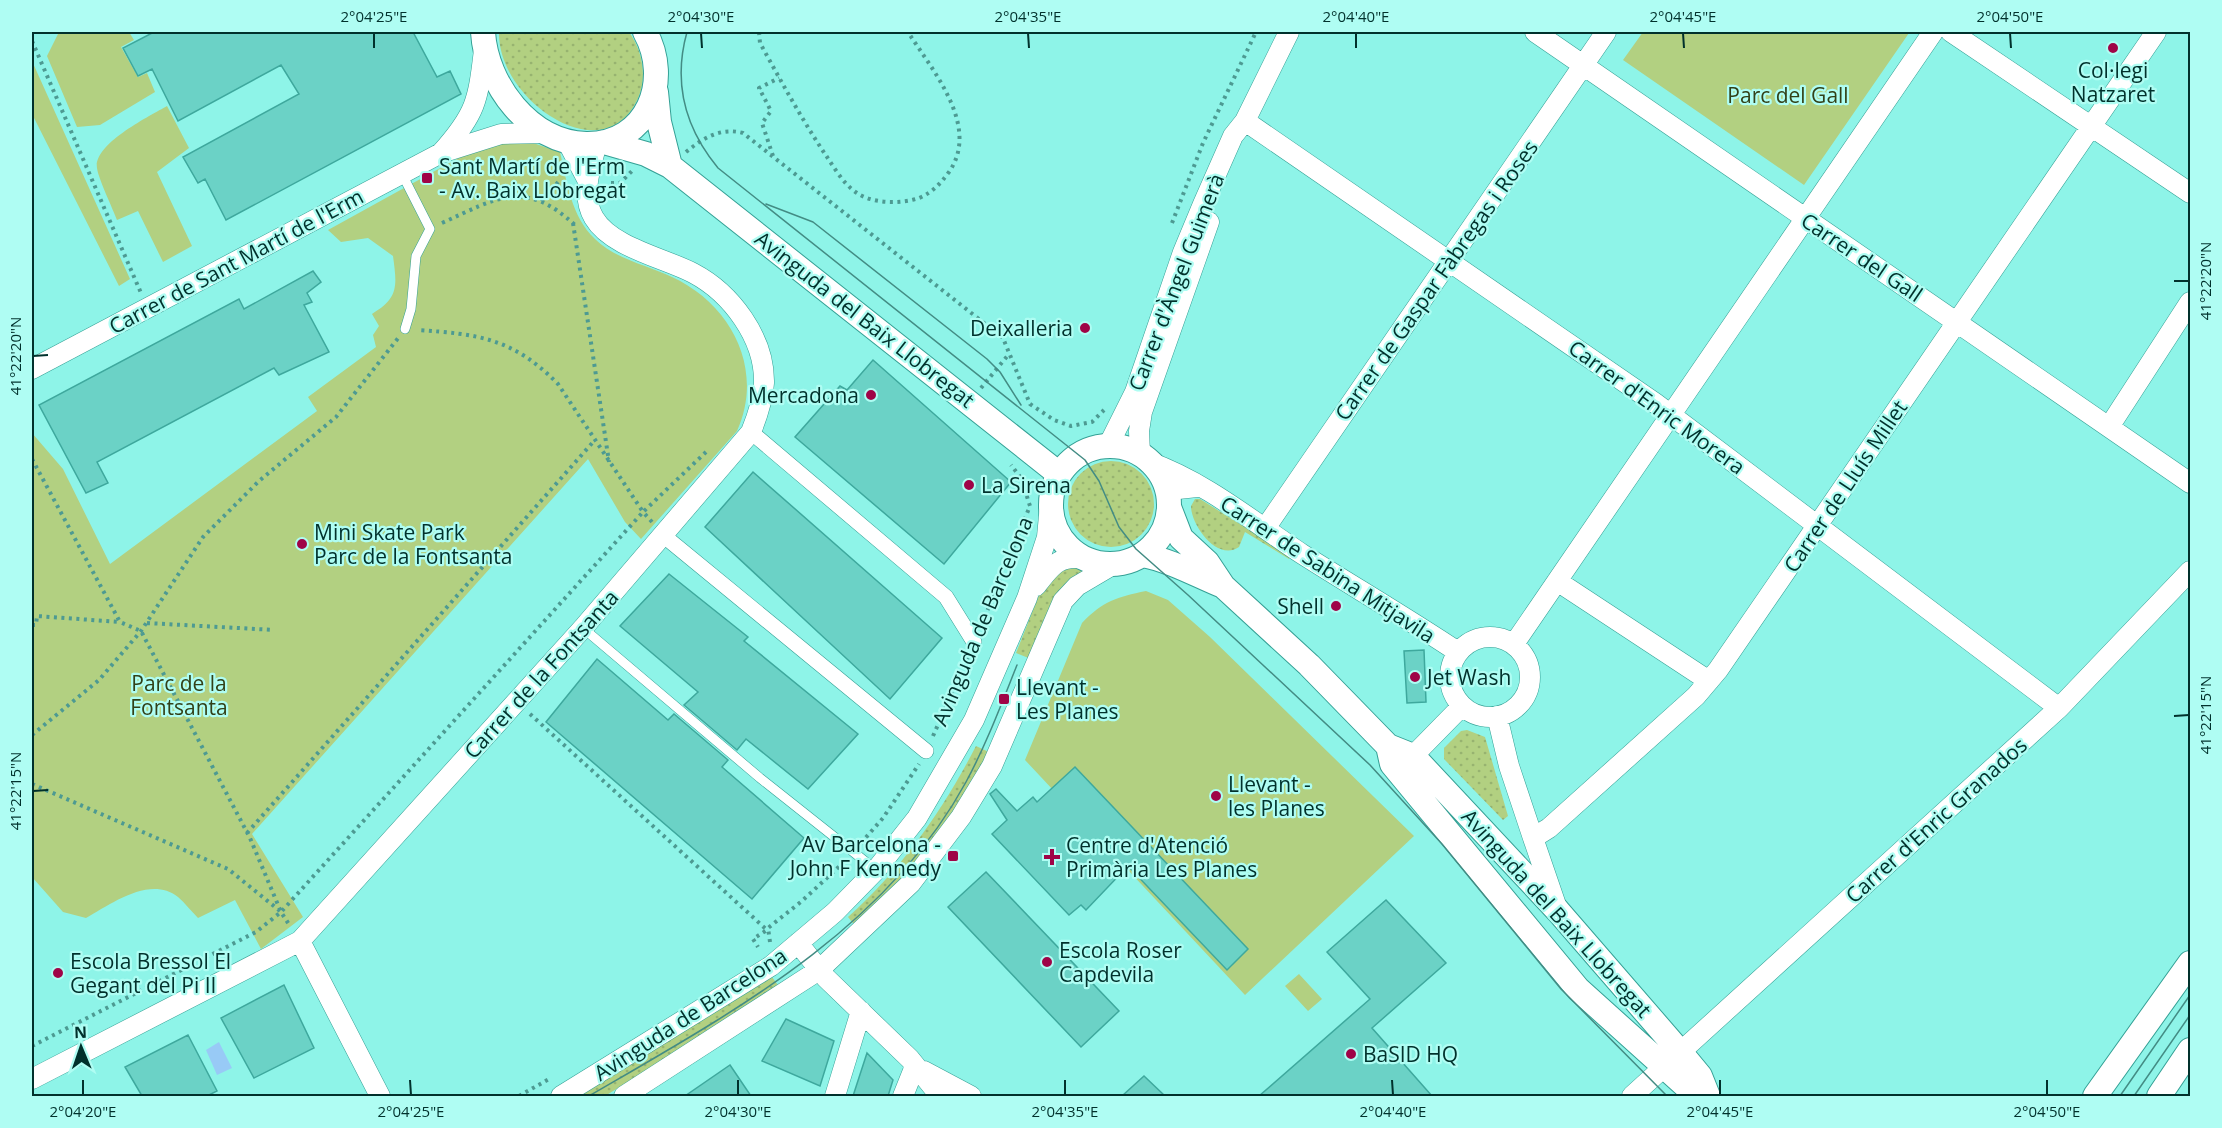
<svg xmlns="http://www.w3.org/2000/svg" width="2222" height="1128" font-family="'Open Sans',sans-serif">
	<defs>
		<pattern id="grass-dots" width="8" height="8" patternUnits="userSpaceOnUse" patternTransform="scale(1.5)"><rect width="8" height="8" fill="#b2d081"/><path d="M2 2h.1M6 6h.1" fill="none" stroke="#97b370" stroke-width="1.8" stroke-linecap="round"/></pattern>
	</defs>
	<rect width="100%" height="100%" fill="#8ef4e8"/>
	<path fill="url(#grass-dots)" d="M499,32H629C641,48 647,73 640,93C610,177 497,102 499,32Z
		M1068 504a43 43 0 1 1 86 0a43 43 0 1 1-86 0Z
		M1195,499H1200L1291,556L1289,559L1245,532L1239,547C1217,562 1191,525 1191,506Z
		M1076,567L1083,571L1031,659L1016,653L1041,590L1056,571Z
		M1467,730L1485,737L1508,816L1503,820L1444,759V748L1461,731Z
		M976,746L991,753L924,857L857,928L848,917C902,869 943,810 976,746Z
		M772,977L780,988L605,1096H579Z"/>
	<path fill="#b2d081" d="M59,32H129L134,40L121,47L138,77L147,73L155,92L100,125L77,127L47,56Z
		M1643,32H1906L1909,33L1804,185L1623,60Z
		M32,61L130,279L119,286L32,114Z
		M167,106L189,148L157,172L192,246L163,262L138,211L117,220C113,209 98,178 97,168C93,144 150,116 167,106Z
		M524,140L560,152C567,182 571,216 595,239C615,259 647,265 672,277C731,304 765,369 737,431L641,539L625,522L588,459L252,834L303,917L261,949L235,900L198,918C191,911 185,903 178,897C150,875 111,904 86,918L63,912L32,877V433L63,469L110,564L317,411L308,397L376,347L373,335L379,326L372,314C399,298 397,286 393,256L368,238L341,242L328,230L462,156L496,142Z
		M1146,591L1168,600L1210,637L1414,836L1245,995L1025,760L1082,623C1103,601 1117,597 1146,591Z
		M1299,974L1322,999L1308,1011L1285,986Z"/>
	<path fill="#98caf6" d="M219,1042L232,1068L217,1075L206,1050Z"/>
	<path fill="#6bd2c6" stroke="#3ea89d" stroke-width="1.5" d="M154,32H413L437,77L450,71L461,94L226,220L205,179L198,183L183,157L299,94L281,65L178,121L152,69L138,76L123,48Z
		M313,271L321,282L307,293L312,302L304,305L329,352L279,375L274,368L97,462L108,483L86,493L39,405L239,299L244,309Z
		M873,360L1011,482L944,564L795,437L840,386L847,390Z
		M753,472L942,638L890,699L705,527Z
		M669,574L748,637L744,641L858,734L808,789L746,739L737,750L684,705L698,692L620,626Z
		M1424,650L1426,702L1407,703L1404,651Z
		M597,659L668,720L674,714L728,760L722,767L804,838L752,899L546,722Z
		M1075,767L1248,949L1227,970L1128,866L1086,910L1081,905L1069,915L992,834L1007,820L990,794L996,789L1017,811L1033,797L1037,802Z
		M986,872L1119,1011L1081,1047L948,907Z
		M1386,900L1446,963L1372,1028L1432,1096H1259L1370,999L1327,952Z
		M284,985L314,1048L254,1078L221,1018Z
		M786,1019L834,1041L820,1086L762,1061Z
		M188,1035L217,1091L207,1096H142L125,1067Z
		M867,1053L893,1080L888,1096H853Z
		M730,1065L751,1096H685Z
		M1144,1076L1165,1096H1122Z"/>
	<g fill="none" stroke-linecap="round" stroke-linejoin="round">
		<defs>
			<path id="service" d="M402,174L430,229L416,256L411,309L405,329
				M583,628L760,778L876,870"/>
			<path id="pedestrian" d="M751,432L946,597L974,642
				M664,536L926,751"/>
			<path id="minor" d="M1535,32L2190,483
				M1951,32L2190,193
				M1245,121L1655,403L2059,708
				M567,141L588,181
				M441,153C476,114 478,101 484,50
				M32,369L441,153L501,134L547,133
				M2109,427L2190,302
				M1108,446L1135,392L1183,252L1203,204L1233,136L1245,121L1289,32
				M1140,454L1139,431L1142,412L1209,222
				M1149,462C1205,482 1252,521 1302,554C1354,587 1407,618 1458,652
				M1168,494L1178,489L1197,487
				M1266,527L1606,32
				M1557,581L1709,681
				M1036,586C1052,565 1060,553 1089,560
				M1450 677a40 40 0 1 1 80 0a40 40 0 1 1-80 0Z
				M1514,644L1933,32
				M1497,716L1509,766L1533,838
				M1413,756L1462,706
				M1557,908L1533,838L1549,828L1696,696L1718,670L2156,32
				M300,941L380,1096
				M798,943L826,978L910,1059L940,1096
				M924,1071L971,1096
				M32,1079L300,941L583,628L751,432C757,417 763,400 764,383C765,338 731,293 693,273C664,258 611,247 594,218C580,195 591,167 597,143
				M561,1096L771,966L835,912L876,870L917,818L974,720L1027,598L1047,537L1050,505
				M624,1096L819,970L911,883L961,817L992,766L1063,601L1077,586L1116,563
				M835,1096L861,1011
				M903,1096L915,1066
				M1632,1096L2059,708L2190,571"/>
			<path id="tertiary" d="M483,32C486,84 529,142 586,144C648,145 672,80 645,32
				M656,92L659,122L670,166
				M604,142L646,154L670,166L1059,474
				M1051 505a59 59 0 1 1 118 0a59 59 0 1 1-118 0Z
				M1169,507L1181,538L1207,562L1223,586L1309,665L1388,746L1413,756L1558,911L1681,1053L1700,1076L1708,1096
				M1143,555C1172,561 1196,575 1223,586
				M1388,746L1392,764L1578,989L1697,1096
				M2095,1096L2190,963
				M2159,1096L2190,1050"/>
		</defs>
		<use href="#service" stroke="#34a095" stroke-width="10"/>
		<use href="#pedestrian" stroke="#34a095" stroke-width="16"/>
		<use href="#minor" stroke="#34a095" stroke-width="21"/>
		<use href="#tertiary" stroke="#34a095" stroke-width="26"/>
		<path stroke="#4d9a92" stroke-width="4" stroke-dasharray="3 4.5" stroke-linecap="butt" d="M759,32L760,43C781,81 801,118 825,154C834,167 843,184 857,193C873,204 901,204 919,198C933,192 940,184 949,172C981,126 932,70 908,32
			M32,41L141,293
			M686,152C703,138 721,127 743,133L1003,338L1030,404L1054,420L1071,426L1092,422L1104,410
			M773,156L762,123L771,111L759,88L779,78
			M611,183H620L632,171
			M541,201L561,179
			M442,223C497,198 525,178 576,226
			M573,223L609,462
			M1172,223L1203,143L1256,32
			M981,388L1009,354
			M32,459L120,622L141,631L250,838L281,912L290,926
			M652,522L643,512L706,452
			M147,623L274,630
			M982,624L1030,506L1021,478L1011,465
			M32,625H36L37,616L120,622
			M530,714L767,930L753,939L758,947
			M32,735L99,680L141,631L203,537L259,481L336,417L399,337
			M933,736L969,655
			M32,784L228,869L280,911
			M247,833L594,441
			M861,843L883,818L919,764
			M770,942L768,928L802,901L844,862
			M32,1046L256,932L281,912L643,512L558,384C513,338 478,334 417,330
			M519,1096L549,1079"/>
		<use href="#service" stroke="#fff" stroke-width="9"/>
		<use href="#pedestrian" stroke="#fff" stroke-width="15"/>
		<use href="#minor" stroke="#fff" stroke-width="20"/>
		<use href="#tertiary" stroke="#fff" stroke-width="24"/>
		<path stroke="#438c84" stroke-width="1.5" d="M687,32C673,82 685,128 718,168L1085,460L1099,481L1119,527L1136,549L1188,595L1370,765L1442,844L1561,989L1667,1096
			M766,204L813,222L987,359L1000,372L1021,405
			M589,1096C730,1014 885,931 966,782C986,745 1001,705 1017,665
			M2120,1096L2190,995
			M2134,1096L2190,1015"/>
	</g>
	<path fill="none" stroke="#01312c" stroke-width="2" d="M374,33V48M701,33L702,48M1028,33L1029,48M1356,33V48M1683,33L1684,48M2010,33L2011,48M2174,281H2189M33,356L48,355M2174,716L2189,715M33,791L48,790M83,1080V1095M410,1080L411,1095M738,1080V1095M1065,1080V1095M1392,1080L1393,1095M1720,1080V1095M2047,1080V1095"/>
	<g fill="#9f0447" stroke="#affdf3" stroke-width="2">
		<circle cx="2113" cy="48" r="6"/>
		<rect x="421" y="172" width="12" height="12" rx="3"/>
		<circle cx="1085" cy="328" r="6"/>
		<circle cx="871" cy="395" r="6"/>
		<circle cx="969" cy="485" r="6"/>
		<circle cx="302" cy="544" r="6"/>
		<circle cx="1336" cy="606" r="6"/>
		<circle cx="1415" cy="677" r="6"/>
		<rect x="998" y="693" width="12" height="12" rx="3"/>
		<circle cx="1216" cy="796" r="6"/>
		<rect x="947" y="850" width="12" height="12" rx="3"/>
		<path d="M1049 848h6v6h6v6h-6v6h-6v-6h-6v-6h6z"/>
		<circle cx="1047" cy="962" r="6"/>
		<circle cx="58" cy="973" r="6"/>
		<circle cx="1351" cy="1054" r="6"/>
	</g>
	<g text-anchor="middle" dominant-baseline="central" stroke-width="4.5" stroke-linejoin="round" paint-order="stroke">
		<g font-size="21" fill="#01312c" stroke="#affdf3" text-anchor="start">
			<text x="2113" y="70" text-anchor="middle">Col·legi<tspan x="2113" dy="24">Natzaret</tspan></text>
			<text x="439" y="166">Sant Martí de l'Erm<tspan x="439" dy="24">- Av. Baix Llobregat</tspan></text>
			<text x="1073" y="328" text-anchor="end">Deixalleria</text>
			<text x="859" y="395" text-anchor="end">Mercadona</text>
			<text x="981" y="485">La Sirena</text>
			<text x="314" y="532">Mini Skate Park<tspan x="314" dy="24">Parc de la Fontsanta</tspan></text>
			<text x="1324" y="606" text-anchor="end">Shell</text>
			<text x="1427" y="677">Jet Wash</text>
			<text x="1016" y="687">Llevant -<tspan x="1016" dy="24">Les Planes</tspan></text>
			<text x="1228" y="784">Llevant -<tspan x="1228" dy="24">les Planes</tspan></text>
			<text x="941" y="844" text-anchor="end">Av Barcelona -<tspan x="941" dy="24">John F Kennedy</tspan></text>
			<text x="1066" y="845">Centre d'Atenció<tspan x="1066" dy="24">Primària Les Planes</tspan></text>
			<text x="1059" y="950">Escola Roser<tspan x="1059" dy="24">Capdevila</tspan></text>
			<text x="70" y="961">Escola Bressol El<tspan x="70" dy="24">Gegant del Pi II</tspan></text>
			<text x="1363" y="1054">BaSID HQ</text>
		</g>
		<g font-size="21" fill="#324017" stroke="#affdf3">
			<text x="1788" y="95">Parc del Gall</text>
			<text x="179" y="683">Parc de la<tspan x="179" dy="24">Fontsanta</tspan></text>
		</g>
		<g font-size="21" fill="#01312c" stroke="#affdf3">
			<text transform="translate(1862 257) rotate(34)">Carrer del Gall</text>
			<text transform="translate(236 261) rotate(-28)">Carrer de Sant Martí de l'Erm</text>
			<text transform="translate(1436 280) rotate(-55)">Carrer de Gaspar Fàbregas i Roses</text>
			<text transform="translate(1176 282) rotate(-69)">Carrer d'Àngel Guimerà</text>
			<text transform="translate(865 319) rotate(38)">Avinguda del Baix Llobregat</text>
			<text transform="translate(1657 407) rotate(36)">Carrer d'Enric Morera</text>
			<text transform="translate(1845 486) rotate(-56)">Carrer de Lluís Millet</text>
			<text transform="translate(1328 569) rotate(33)">Carrer de Sabina Mitjavila</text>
			<text transform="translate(982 621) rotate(-67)">Avinguda de Barcelona</text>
			<text transform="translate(541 674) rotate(-48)">Carrer de la Fontsanta</text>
			<text transform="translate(1936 820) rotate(-42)">Carrer d'Enric Granados</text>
			<text transform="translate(1557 913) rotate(48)">Avinguda del Baix Llobregat</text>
			<text transform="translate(690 1014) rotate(-33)">Avinguda de Barcelona</text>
		</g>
	</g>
	<rect width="2222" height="1128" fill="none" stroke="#affdf3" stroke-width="66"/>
	<g transform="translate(81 1047) rotate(358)" stroke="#affdf3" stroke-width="4.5" paint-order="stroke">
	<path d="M0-4.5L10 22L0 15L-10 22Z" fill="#01312c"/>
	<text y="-9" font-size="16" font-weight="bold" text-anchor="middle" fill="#01312c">N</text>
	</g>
	<rect x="33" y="33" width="2156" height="1062" fill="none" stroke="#01312c" stroke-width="2"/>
	<g font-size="15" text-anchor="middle" fill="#01312c">
		<text x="374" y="22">2°04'25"E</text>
		<text x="701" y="22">2°04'30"E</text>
		<text x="1028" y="22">2°04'35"E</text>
		<text x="1356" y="22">2°04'40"E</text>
		<text x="1683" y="22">2°04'45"E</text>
		<text x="2010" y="22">2°04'50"E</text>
		<text transform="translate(2206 281) rotate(-90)" y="5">41°22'20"N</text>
		<text transform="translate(16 356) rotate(-90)" y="5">41°22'20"N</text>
		<text transform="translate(2206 715) rotate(-90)" y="5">41°22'15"N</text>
		<text transform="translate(16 791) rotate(-90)" y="5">41°22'15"N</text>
		<text x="83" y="1117">2°04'20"E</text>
		<text x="411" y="1117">2°04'25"E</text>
		<text x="738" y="1117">2°04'30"E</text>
		<text x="1065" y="1117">2°04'35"E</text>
		<text x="1393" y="1117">2°04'40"E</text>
		<text x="1720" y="1117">2°04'45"E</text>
		<text x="2047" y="1117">2°04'50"E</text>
	</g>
</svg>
